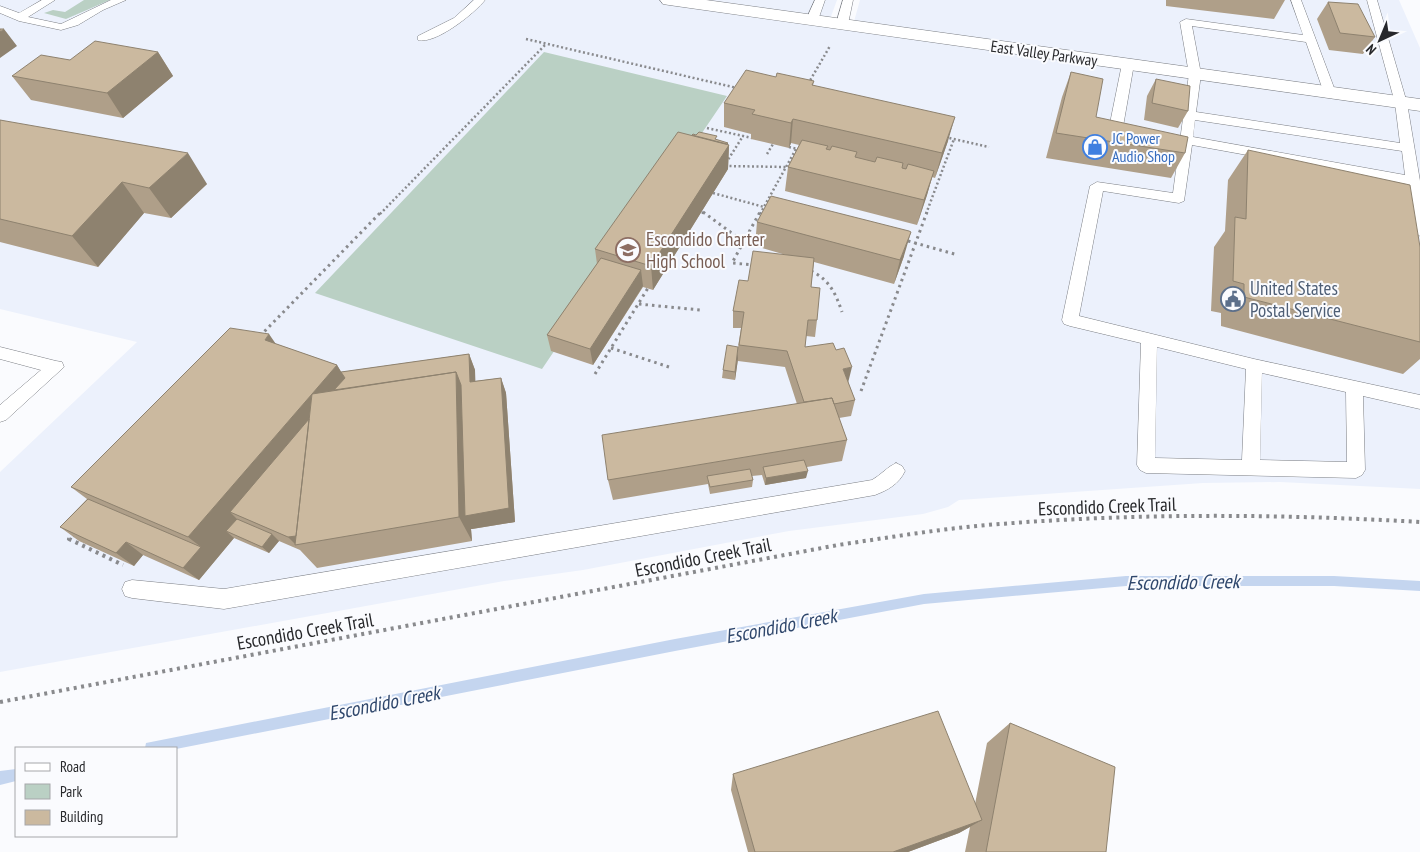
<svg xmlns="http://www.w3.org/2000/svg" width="1420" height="852" font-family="'PT Sans Narrow',sans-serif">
	<rect width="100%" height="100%" fill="#fafbfe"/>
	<path fill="#ecf1fc" d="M0,0H837L829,22L853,25L860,0H1399L1420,48V489L1280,482L1203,483L959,500L948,507L923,514L789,531L583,570L504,581L0,672V472L137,342L0,309Z"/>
	<path fill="#bad0c4" d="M84,0H110L66,19L44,13L53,10L65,12Z
		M544,52L727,96L542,369L315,293Z"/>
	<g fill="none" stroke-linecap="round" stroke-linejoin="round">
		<path fill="#c4d5ef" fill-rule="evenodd" d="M1126,576H1334L1420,581V591L1334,586H1126L924,604L675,651L176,749L145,748L146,743L151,742L675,639L924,594Z
			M16,769V781L0,785V771Z"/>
		<defs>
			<path id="service" d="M42,0H55L28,17L61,24L111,0H126L103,10L78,25L61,30L19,21L0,13V6L19,13Z
				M474,0H485C475,13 435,45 418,40V36L454,18Z
				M815,0H825L818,20L812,23L806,20Z
				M843,0H853L848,24L842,27L836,24Z
				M1291,0H1301L1336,93L1334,96H1326L1324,93L1306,42L1192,26L1201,74L1196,112L1400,143L1395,103L1367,0H1377L1407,103L1420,181V236L1413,231L1406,184L1192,145L1184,201L1179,203L1103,191L1079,316L1254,359L1420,395V409L1363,396L1365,470L1362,475L1356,478L1146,473L1140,470L1137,465L1141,343L1070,326L1064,324L1062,320L1090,186L1097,182L1173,193L1189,74L1180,22L1186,19L1303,35ZM1195,120L1402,151L1405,175L1193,137ZM1157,347L1246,369L1242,460L1155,458ZM1262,373L1346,392L1347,462L1260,460Z
				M1128,60L1134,64L1121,138L1114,142L1107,138L1122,64Z
				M0,347L56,361L62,362L64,367L6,420L0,422V405L41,370L0,359Z
				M896,463L902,466L905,471C899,484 888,490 875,495L224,609L132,598L125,596L122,589L125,582L132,580L224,589L872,480C881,475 887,467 896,463Z"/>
			<path id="primary" d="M660,0H706L1420,99V111L669,5L663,4Z"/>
		</defs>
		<use href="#service" stroke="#7b7e84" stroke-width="1"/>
		<use href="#primary" stroke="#7b7e84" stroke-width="1"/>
		<path stroke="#898a8d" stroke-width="2.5" stroke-dasharray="2 2.5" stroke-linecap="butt" d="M526,39L737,88
			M808,84L830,46
			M707,128L752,138
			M945,137L989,147
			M789,147L798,149
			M767,154L773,144
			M726,163L743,136
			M725,166L786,167
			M713,193L764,207
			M702,212L704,214
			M380,214L546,44
			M760,214L796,149
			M926,214L954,139"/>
		<path stroke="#898a8d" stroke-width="3" stroke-dasharray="2.5 4" stroke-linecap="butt" d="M703,212L744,242
			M908,241L958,255
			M755,265L732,263L760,212
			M811,271C829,279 836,294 842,312
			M639,304L700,310
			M260,336L381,212
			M611,348L669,367
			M595,374L648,288
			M861,391L927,212"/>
		<path stroke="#898a8d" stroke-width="4" stroke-dasharray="3 4.5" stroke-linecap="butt" d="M75,534L69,539L123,565
			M0,702L838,545C892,537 945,528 1000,524C1140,513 1280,514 1420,522"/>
		<use href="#service" fill="#fff" fill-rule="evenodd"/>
		<use href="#primary" fill="#fff" fill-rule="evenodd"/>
	</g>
	<path fill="#af9f89" d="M1166,0H1285L1274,19L1166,6Z
		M1328,2L1375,37L1363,54L1329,50L1317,19Z
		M158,52L173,76L123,118L31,100L12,76L70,60Z
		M1071,72L1096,117L1185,153L1171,178L1046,158L1062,97Z
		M776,77L814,81L813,85L948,141L935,178L932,177L927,195L917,225L785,191L788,167L799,145L791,143L789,148L751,139V134L724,127V103Z
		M1156,79L1188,111L1178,128L1144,120L1147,96Z
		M0,120L207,184L171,218L144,213L98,267L0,242Z
		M692,135L728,143V145H729L728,169L653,290L643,287L593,365L551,351L547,335L597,264L595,249Z
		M1248,150L1420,247V359L1403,374L1221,326V313L1211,311L1214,247L1225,231L1228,180Z
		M757,222L904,256L894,284L814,262L811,287L817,320L815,337L806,336L805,347L848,382L855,400L851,416L839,418L847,440L842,461L807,467L806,478L765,485L762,475L752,476L753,480L752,487L710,494L708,484L613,500L608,480L797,404L785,367L738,361V359L735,380L722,378L723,370L738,347L741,328H733V311L748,281L786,255L755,246Z
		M276,344L337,365L341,372L469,354L475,370V381L501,378L506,393L515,522L472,529H471L472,541L317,568L300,550L279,541L269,553L234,538L199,580L143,555L134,566L79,541L60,527L87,499L71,487Z
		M1010,723L1106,852H965L970,827L959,833L908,852H748L731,790L733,774L975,804L987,743Z"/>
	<path fill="#8e826f" d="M4,29L17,46L0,58V32Z
		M158,52L173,76L123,118L107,93Z
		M955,117L948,141L935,178L942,153Z
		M793,119L791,143L789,148L791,123Z
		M728,143V146L729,145L728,169L653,290L651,266Z
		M188,153L207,184L171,218L149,188Z
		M934,171L927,195L917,225L924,200Z
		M122,182L144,213L98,267L72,236Z
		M911,232L904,256L894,284L900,260Z
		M641,270L643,286L593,365L590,349Z
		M269,334L289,363L265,340Z
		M738,351V359L735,380V372Z
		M469,354L475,370L476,398L470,382Z
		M337,365L354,393L312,394Z
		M852,367L848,383L843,369Z
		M456,372L468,400L501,378L506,393L515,522L472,529H471L472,541L459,517Z
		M312,394L296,545L288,537L230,512L244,526L226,531L234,538L199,580L183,568L201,547L188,537Z
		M808,471L806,478L765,485L766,478Z
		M272,534L279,541L269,553L262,547Z
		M126,542L143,555L134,566L116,553Z
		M982,820L959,833L908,852H893Z"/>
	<path fill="#cbb99f" stroke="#8e826f" d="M1328,2L1358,4L1375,37L1340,33Z
		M0,29H4L0,32Z
		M95,41L158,52L107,93L12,76L41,55L70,60Z
		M746,70L776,77L777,73L814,81L812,85L955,117L942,153L793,119L791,123L752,114L755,110L724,103Z
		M1071,72L1103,79L1096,117L1188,137L1185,153L1056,133Z
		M1156,79L1190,86L1188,111L1152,103Z
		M0,120L188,153L149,188L122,182L72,236L0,219Z
		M678,132L729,145L651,266L595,249Z
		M699,132L717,136L715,139L728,143L727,144L692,135L693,134L696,135Z
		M802,140L828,146L826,149L830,150L832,146L857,152L855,157L875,162L877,157L903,163L902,168L906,169L908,164L934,171L924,200L788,167Z
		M1248,150L1410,185L1420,247V342L1244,297V284L1233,281L1235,217L1246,219Z
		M771,196L909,231L911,232L900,260L757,222Z
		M753,251L814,258L811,287L820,288L817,320H808L805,347L833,343L836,350L844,348L852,367L843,369L855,400L834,404L832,398L804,402L787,351L739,345L744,312L733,311L739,280L748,281Z
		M601,258L641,270L590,349L547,335Z
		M230,328L269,334L265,340L337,365L312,394L456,372L459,517L295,545L312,394L188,537L71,487Z
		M727,345L738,347L735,372L723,370Z
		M469,354L470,382L501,378L509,508L465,516L461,385L456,372L334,390L345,378L341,372Z
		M832,398L847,440L608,480L602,435Z
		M309,419L296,536L288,537L230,512Z
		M804,460L808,471L766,478L763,467Z
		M750,469L753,480L710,487L707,476Z
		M88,499L201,547L183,568L126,542L116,553L60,527Z
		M237,519L272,534L262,547L226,531Z
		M938,711L982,820L893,852H755L733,774Z
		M1010,723L1115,767L1106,852H986Z"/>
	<defs>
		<symbol id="shop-ring" viewBox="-11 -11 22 22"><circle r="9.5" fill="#fafbfe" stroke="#3f7fe0" stroke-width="1.5"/><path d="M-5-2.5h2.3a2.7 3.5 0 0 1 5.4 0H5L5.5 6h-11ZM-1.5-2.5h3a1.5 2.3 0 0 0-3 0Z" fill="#3f7fe0"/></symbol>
		<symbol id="school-ring" viewBox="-11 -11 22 22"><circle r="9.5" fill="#fafbfe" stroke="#8d6e63" stroke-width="1.5"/><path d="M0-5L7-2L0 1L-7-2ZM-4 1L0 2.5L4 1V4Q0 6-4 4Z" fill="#8d6e63"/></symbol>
		<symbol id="civic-ring" viewBox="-11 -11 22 22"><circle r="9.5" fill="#fafbfe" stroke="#5c6f8a" stroke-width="1.5"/><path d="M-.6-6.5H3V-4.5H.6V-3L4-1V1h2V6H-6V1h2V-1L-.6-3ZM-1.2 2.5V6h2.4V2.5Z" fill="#5c6f8a"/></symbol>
	</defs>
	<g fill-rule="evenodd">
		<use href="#shop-ring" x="1081" y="133" width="28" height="28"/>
		<use href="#school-ring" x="614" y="236" width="28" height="28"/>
		<use href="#civic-ring" x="1219" y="285" width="28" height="28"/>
	</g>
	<g text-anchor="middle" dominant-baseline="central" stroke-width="4" stroke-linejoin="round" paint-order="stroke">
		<g font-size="16" fill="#27282b" stroke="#fafbfe">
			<text transform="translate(1044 53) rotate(8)">East Valley Parkway</text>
		</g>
		<g font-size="16" fill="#366cbe" stroke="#fafbfe" text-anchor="start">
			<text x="1112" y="138">JC Power<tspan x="1112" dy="18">Audio Shop</tspan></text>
		</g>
		<g font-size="19" fill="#785e54" stroke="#fafbfe" text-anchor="start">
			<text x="646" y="239">Escondido Charter<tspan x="646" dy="22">High School</tspan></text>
		</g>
		<g font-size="19" fill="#4e5e75" stroke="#fafbfe" text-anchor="start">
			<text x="1250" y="288">United States<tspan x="1250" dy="22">Postal Service</tspan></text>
		</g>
		<g font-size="19" fill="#27282b" stroke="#fafbfe">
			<text transform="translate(1107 506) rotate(-2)">Escondido Creek Trail</text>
			<text transform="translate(703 557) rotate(-11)">Escondido Creek Trail</text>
			<text transform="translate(305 631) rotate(-10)">Escondido Creek Trail</text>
		</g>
		<g font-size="20" font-style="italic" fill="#2f476c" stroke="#fafbfe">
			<text transform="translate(1183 582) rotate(-1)">Escondido Creek</text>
			<text transform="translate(781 626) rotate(-11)">Escondido Creek</text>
			<text transform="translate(384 703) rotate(-11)">Escondido Creek</text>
		</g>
	</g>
	<rect x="15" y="747" width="162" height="90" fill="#fafbfe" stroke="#a6a7aa"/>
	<rect x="25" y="763" width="25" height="8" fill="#ffffff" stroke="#a6a7aa"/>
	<text x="60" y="772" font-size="15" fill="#27282b">Road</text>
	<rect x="25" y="784" width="25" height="15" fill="#bad0c4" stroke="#a6a7aa"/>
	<text x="60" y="797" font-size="15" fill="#27282b">Park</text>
	<rect x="25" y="810" width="25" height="15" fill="#cbb99f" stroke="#a6a7aa"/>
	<text x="60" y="822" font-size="15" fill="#27282b">Building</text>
	<g transform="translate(1380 40) rotate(224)" stroke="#fafbfe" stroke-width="4" paint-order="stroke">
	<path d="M0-4L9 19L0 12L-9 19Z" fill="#27282b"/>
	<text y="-8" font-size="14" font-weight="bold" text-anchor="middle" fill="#27282b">N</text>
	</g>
</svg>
